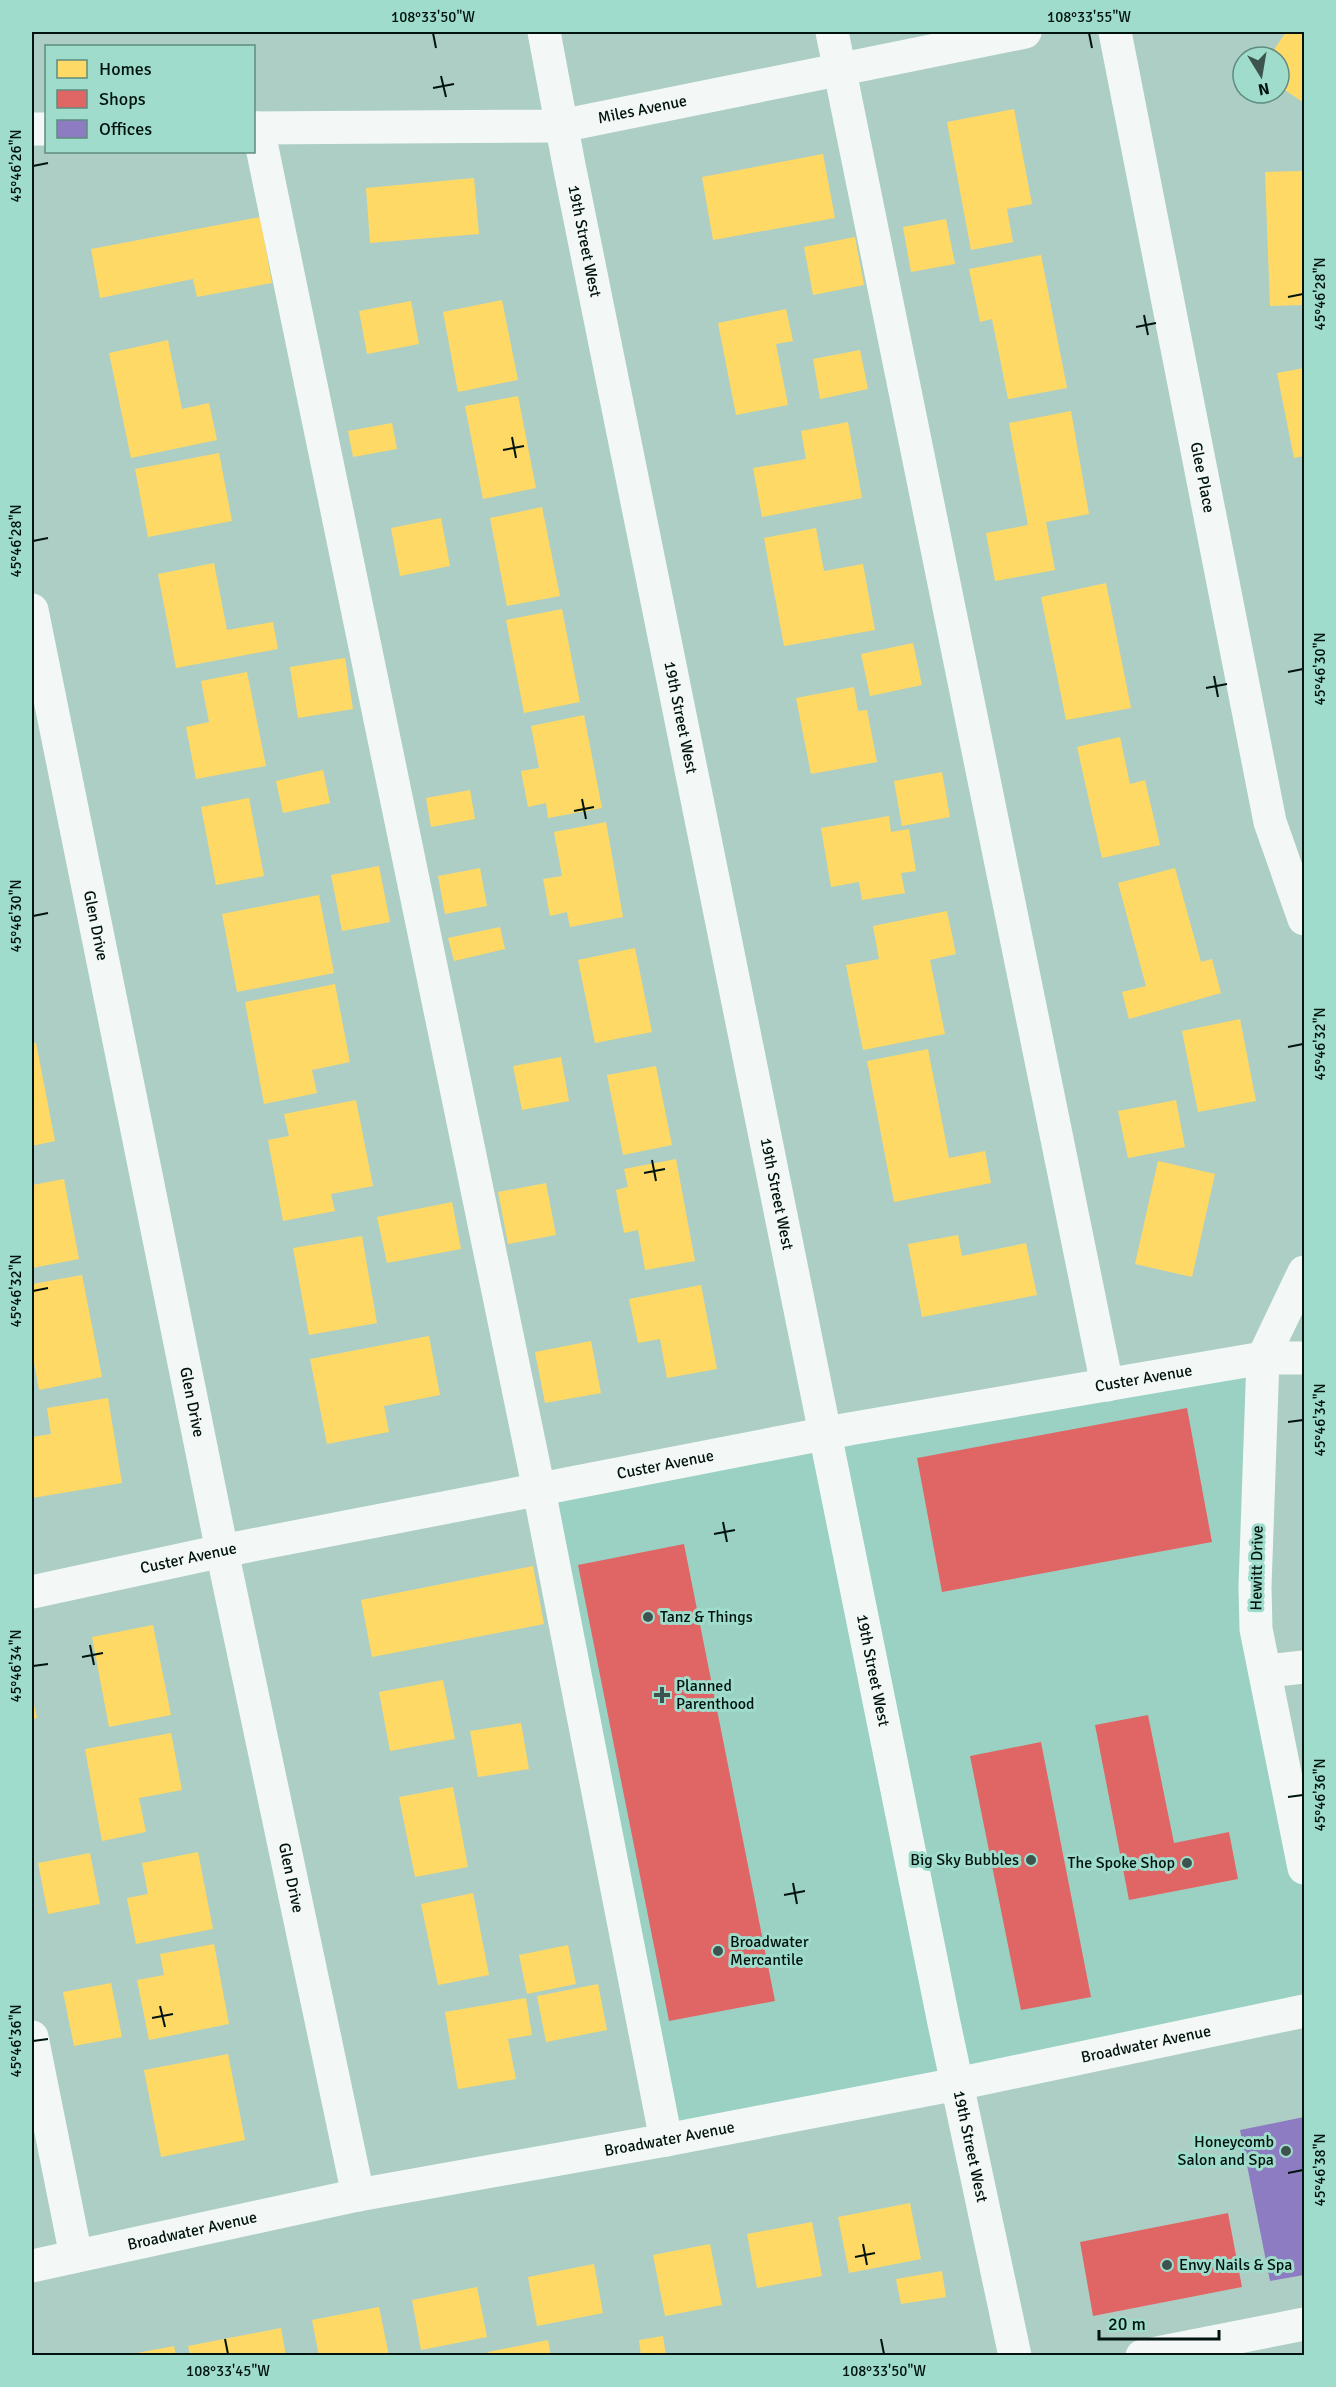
<svg xmlns="http://www.w3.org/2000/svg" width="1336" height="2387" font-family="Signika,sans-serif">
	<rect width="100%" height="100%" fill="#adcec5"/>
	<path fill="#9bd1c3" d="M1263,1358L1255,1587L1304,1868V2010L666,2140L539,1490Z"/>
	<path fill="#ffd966" d="M1286,32H1304V103L1279,86V57H1269Z
		M1014,109L1032,204L1007,209L1013,242L971,250L947,122Z
		M823,154L835,218L713,240L702,177Z
		M1304,171V305L1270,306L1265,172Z
		M474,178L479,234L370,243L366,188Z
		M260,217L272,283L197,297L193,279L100,298L91,249Z
		M946,219L955,264L911,272L903,227Z
		M855,237L864,285L813,295L804,247Z
		M1041,255L1067,388L1008,399L992,319L980,322L969,269Z
		M502,300L518,380L458,392L443,312Z
		M411,301L419,344L367,354L359,311Z
		M786,309L793,341L776,344L788,405L736,415L718,323Z
		M168,340L182,409L209,403L217,440L131,458L109,353Z
		M860,350L868,389L820,399L813,359Z
		M1304,368V456L1294,458L1277,373Z
		M518,396L536,488L483,499L465,406Z
		M1071,411L1089,514L1046,522L1055,570L995,581L986,533L1028,525L1009,423Z
		M848,422L862,498L762,517L753,468L806,459L801,431Z
		M392,423L397,449L353,457L348,431Z
		M219,453L232,521L148,537L135,469Z
		M542,507L560,596L507,606L490,518Z
		M441,518L450,566L400,576L391,528Z
		M816,528L824,571L863,564L875,630L784,646L764,538Z
		M214,563L227,630L273,622L278,649L176,668L158,574Z
		M1106,583L1131,708L1066,720L1041,597Z
		M562,609L580,702L524,713L506,620Z
		M913,643L922,685L870,696L861,654Z
		M345,658L353,709L298,718L290,667Z
		M247,672L266,766L196,779L186,727L209,722L201,681Z
		M854,687L858,711L867,710L877,762L811,774L796,698Z
		M584,715L602,808L548,818L546,803L528,807L521,771L539,768L531,726Z
		M1120,737L1130,784L1145,780L1160,845L1102,858L1077,747Z
		M323,770L330,803L283,813L276,781Z
		M942,772L950,817L902,826L894,781Z
		M470,790L475,819L431,827L426,798Z
		M249,798L264,876L216,885L201,807Z
		M889,816L891,832L909,829L916,871L901,873L905,893L862,900L859,882L831,887L821,828Z
		M606,822L623,917L570,927L567,912L550,916L543,879L562,876L554,832Z
		M379,866L390,922L342,931L331,875Z
		M480,868L487,906L445,914L438,876Z
		M1175,868L1201,962L1212,959L1221,993L1129,1019L1122,992L1146,986L1118,883Z
		M319,895L334,973L237,992L222,914Z
		M947,911L956,954L930,960L945,1034L863,1050L846,965L879,959L873,926Z
		M500,927L505,949L454,961L448,938Z
		M635,948L652,1032L595,1043L578,960Z
		M335,984L350,1062L312,1070L317,1093L264,1104L245,1002Z
		M1240,1019L1256,1101L1198,1112L1182,1031Z
		M32,1043H36L55,1141L32,1146Z
		M928,1049L949,1158L985,1151L991,1183L894,1202L867,1061Z
		M561,1057L569,1101L522,1110L513,1066Z
		M656,1066L672,1145L623,1155L607,1075Z
		M356,1100L373,1186L331,1194L335,1211L283,1221L268,1140L289,1136L284,1114Z
		M1176,1100L1185,1147L1128,1158L1118,1111Z
		M676,1159L695,1261L645,1270L638,1230L624,1233L616,1190L628,1187L624,1169Z
		M1158,1161L1215,1174L1192,1277L1135,1264Z
		M64,1179L79,1259L32,1268V1185Z
		M546,1183L556,1235L508,1244L498,1192Z
		M452,1202L461,1249L387,1263L377,1217Z
		M958,1235L962,1256L1026,1243L1037,1295L922,1317L908,1244Z
		M362,1236L377,1323L309,1335L293,1248Z
		M82,1275L102,1377L39,1390L32,1352V1284Z
		M701,1285L717,1369L667,1378L660,1339L638,1343L629,1299Z
		M429,1336L440,1395L384,1406L389,1432L327,1444L310,1359Z
		M591,1341L601,1393L545,1403L535,1352Z
		M108,1398L122,1483L32,1498V1437L51,1434L47,1408Z
		M533,1566L544,1624L372,1657L361,1600Z
		M153,1625L171,1715L109,1727L92,1637Z
		M443,1680L455,1739L390,1751L379,1692Z
		M32,1696L37,1718L32,1719Z
		M521,1723L529,1769L478,1777L470,1731Z
		M171,1733L182,1790L139,1798L146,1832L102,1841L85,1749Z
		M453,1787L468,1867L415,1877L399,1797Z
		M198,1852L213,1929L136,1944L127,1898L148,1894L142,1863Z
		M90,1853L100,1904L48,1914L38,1863Z
		M473,1893L489,1975L438,1985L421,1904Z
		M214,1944L229,2024L149,2040L137,1980L164,1975L160,1954Z
		M568,1945L576,1984L527,1994L519,1955Z
		M111,1983L122,2037L74,2046L63,1992Z
		M598,1984L607,2030L546,2042L537,1996Z
		M526,1998L532,2035L508,2039L516,2079L458,2089L445,2012Z
		M228,2054L245,2140L161,2157L144,2070Z
		M910,2203L921,2259L849,2273L838,2217Z
		M812,2222L822,2276L757,2288L747,2234Z
		M710,2244L722,2305L665,2316L653,2255Z
		M594,2264L603,2313L537,2326L528,2277Z
		M942,2271L946,2297L901,2304L896,2279Z
		M477,2287L487,2337L421,2350L412,2300Z
		M379,2307L389,2356H319L312,2320Z
		M281,2328L286,2356H190L188,2346Z
		M663,2336L666,2356H641L639,2340Z
		M548,2340L551,2356H489L488,2352Z
		M174,2346L176,2356H131V2354Z"/>
	<path fill="#e06666" d="M1187,1408L1212,1542L942,1592L917,1458Z
		M684,1544L775,2001L669,2021L578,1565Z
		M1148,1715L1174,1843L1229,1832L1238,1879L1129,1900L1095,1725Z
		M1041,1742L1091,1997L1021,2010L970,1756Z
		M1228,2213L1242,2287L1093,2316L1080,2242Z"/>
	<path fill="#8e7cc3" d="M1304,2117V2275L1270,2281L1240,2130Z"/>
	<g fill="none" stroke-linecap="round" stroke-linejoin="round">
		<g stroke="#f3f8f6" stroke-width="33">
			<path id="s1" d="M544,32L569,165L944,2023L1015,2356"/>
			<path d="M832,32L1107,1385"/>
			<path id="s2" d="M1115,32L1270,822L1304,919"/>
			<path id="s3" d="M254,128L561,126L1025,32"/>
			<path d="M258,128L539,1490L666,2140"/>
			<path d="M32,129H46"/>
			<path id="s4" d="M32,610L222,1551L358,2195"/>
			<path d="M1304,1272L1263,1358L1255,1587L1256,1629L1304,1868"/>
			<path id="s5" d="M32,1592L222,1551L849,1429L1263,1358H1304"/>
			<path d="M1266,1671L1304,1667"/>
			<path d="M32,2037L76,2256"/>
			<path d="M1142,2356L1304,2324"/>
		</g>
		<path stroke="#f3f8f6" stroke-width="33" id="s6" d="M32,2266L358,2195L666,2140L957,2084L1304,2011"/>
	</g>
	<path fill="none" stroke="#00130e" stroke-width="2" d="M433,33L436,48M1089,33L1092,48M441,76L446,97M433,88L454,84M33,166L48,163M1288,297L1303,294M1144,315L1148,335M1136,327L1156,323M512,437L516,458M503,450L524,446M33,541L48,538M1288,672L1303,669M1214,676L1218,697M1206,688L1227,684M582,799L586,819M574,811L594,807M33,916L48,913M1288,1047L1303,1044M652,1160L656,1181M644,1173L665,1169M33,1291L48,1288M1288,1422L1303,1420M723,1522L727,1542M714,1534L735,1530M90,1645L94,1665M82,1657L103,1653M33,1666L48,1664M1288,1797L1303,1795M793,1883L797,1904M784,1895L805,1891M160,2006L165,2027M152,2018L173,2014M33,2041L48,2039M1288,2173L1303,2170M863,2244L867,2265M855,2257L875,2253M225,2339L228,2354M881,2339L884,2354"/>
	<g fill="#3d544e" stroke="#9fdccb" stroke-width="2">
		<circle cx="648" cy="1617" r="6"/>
		<path d="M659 1686h6v6h6v6h-6v6h-6v-6h-6v-6h6z"/>
		<circle cx="1031" cy="1860" r="6"/>
		<circle cx="1187" cy="1863" r="6"/>
		<circle cx="718" cy="1951" r="6"/>
		<circle cx="1286" cy="2151" r="6"/>
		<circle cx="1167" cy="2265" r="6"/>
	</g>
	<g text-anchor="middle" dominant-baseline="central" stroke-width="6" stroke-linejoin="round" paint-order="stroke">
		<g font-size="16" fill="#00130e" stroke="#9fdccb">
			<text stroke="none"><textPath href="#s3" startOffset="390">Miles Avenue</textPath></text>
			<text stroke="none"><textPath href="#s1" startOffset="213">19th Street West</textPath></text>
			<text stroke="none"><textPath href="#s2" startOffset="454">Glee Place</textPath></text>
			<text stroke="none"><textPath href="#s1" startOffset="699">19th Street West</textPath></text>
			<text stroke="none"><textPath href="#s4" startOffset="322">Glen Drive</textPath></text>
			<text stroke="none"><textPath href="#s1" startOffset="1185">19th Street West</textPath></text>
			<text stroke="none"><textPath href="#s5" startOffset="1132">Custer Avenue</textPath></text>
			<text stroke="none"><textPath href="#s4" startOffset="808">Glen Drive</textPath></text>
			<text stroke="none"><textPath href="#s5" startOffset="646">Custer Avenue</textPath></text>
			<text stroke="none"><textPath href="#s5" startOffset="160">Custer Avenue</textPath></text>
			<text transform="translate(1257 1568) rotate(-89)">Hewitt Drive</text>
			<text stroke="none"><textPath href="#s1" startOffset="1671">19th Street West</textPath></text>
			<text stroke="none"><textPath href="#s4" startOffset="1294">Glen Drive</textPath></text>
			<text stroke="none"><textPath href="#s6" startOffset="1136">Broadwater Avenue</textPath></text>
			<text stroke="none"><textPath href="#s6" startOffset="650">Broadwater Avenue</textPath></text>
			<text stroke="none"><textPath href="#s1" startOffset="2157">19th Street West</textPath></text>
			<text stroke="none"><textPath href="#s6" startOffset="164">Broadwater Avenue</textPath></text>
		</g>
		<g font-size="16" fill="#00130e" stroke="#9fdccb" text-anchor="start">
			<text x="660" y="1617">Tanz &amp; Things</text>
			<text x="676" y="1686">Planned<tspan x="676" dy="18">Parenthood</tspan></text>
			<text x="1019" y="1860" text-anchor="end">Big Sky Bubbles</text>
			<text x="1175" y="1863" text-anchor="end">The Spoke Shop</text>
			<text x="730" y="1942">Broadwater<tspan x="730" dy="18">Mercantile</tspan></text>
			<text x="1274" y="2142" text-anchor="end">Honeycomb<tspan x="1274" dy="18">Salon and Spa</tspan></text>
			<text x="1179" y="2265">Envy Nails &amp; Spa</text>
		</g>
	</g>
	<rect width="1336" height="2387" fill="none" stroke="#9fdccb" stroke-width="66"/>
	<rect x="45" y="45" width="210" height="108" fill="#9fdccb" stroke="#5f8c7f" stroke-width="1.5"/>
	<rect x="57" y="60" width="30" height="18" fill="#ffd966" stroke="#5f8c7f" stroke-width="1.5"/>
	<text x="99" y="75" font-size="18" fill="#00130e">Homes</text>
	<rect x="57" y="90" width="30" height="18" fill="#e06666" stroke="#5f8c7f" stroke-width="1.5"/>
	<text x="99" y="105" font-size="18" fill="#00130e">Shops</text>
	<rect x="57" y="120" width="30" height="18" fill="#8e7cc3" stroke="#5f8c7f" stroke-width="1.5"/>
	<text x="99" y="135" font-size="18" fill="#00130e">Offices</text>
	<g transform="translate(1261 75) rotate(169)"><circle r="28" fill="#9fdccb" stroke="#5f8c7f" stroke-width="1.5"/>
	<path d="M0-4.5L10 22L0 15L-10 22Z" fill="#3d544e"/>
	<text y="-9" font-size="16" font-weight="bold" text-anchor="middle" fill="#00130e">N</text>
	</g>
	<path d="M1099 2330v9h120v-9" fill="none" stroke="#00130e" stroke-width="3"/>
	<text x="1108" y="2330" font-size="18" fill="#00130e" stroke="#9fdccb" stroke-width="4.5" paint-order="stroke">20 m</text>
	<rect x="33" y="33" width="1270" height="2321" fill="none" stroke="#00130e" stroke-width="2"/>
	<g font-size="15" text-anchor="middle" fill="#00130e">
		<text x="433" y="22">108°33'50"W</text>
		<text x="1089" y="22">108°33'55"W</text>
		<text transform="translate(16 166) rotate(-90)" y="5">45°46'26"N</text>
		<text transform="translate(1320 294) rotate(-90)" y="5">45°46'28"N</text>
		<text transform="translate(16 541) rotate(-90)" y="5">45°46'28"N</text>
		<text transform="translate(1320 669) rotate(-90)" y="5">45°46'30"N</text>
		<text transform="translate(16 916) rotate(-90)" y="5">45°46'30"N</text>
		<text transform="translate(1320 1044) rotate(-90)" y="5">45°46'32"N</text>
		<text transform="translate(16 1291) rotate(-90)" y="5">45°46'32"N</text>
		<text transform="translate(1320 1420) rotate(-90)" y="5">45°46'34"N</text>
		<text transform="translate(16 1666) rotate(-90)" y="5">45°46'34"N</text>
		<text transform="translate(1320 1795) rotate(-90)" y="5">45°46'36"N</text>
		<text transform="translate(16 2041) rotate(-90)" y="5">45°46'36"N</text>
		<text transform="translate(1320 2170) rotate(-90)" y="5">45°46'38"N</text>
		<text x="228" y="2376">108°33'45"W</text>
		<text x="884" y="2376">108°33'50"W</text>
	</g>
</svg>
